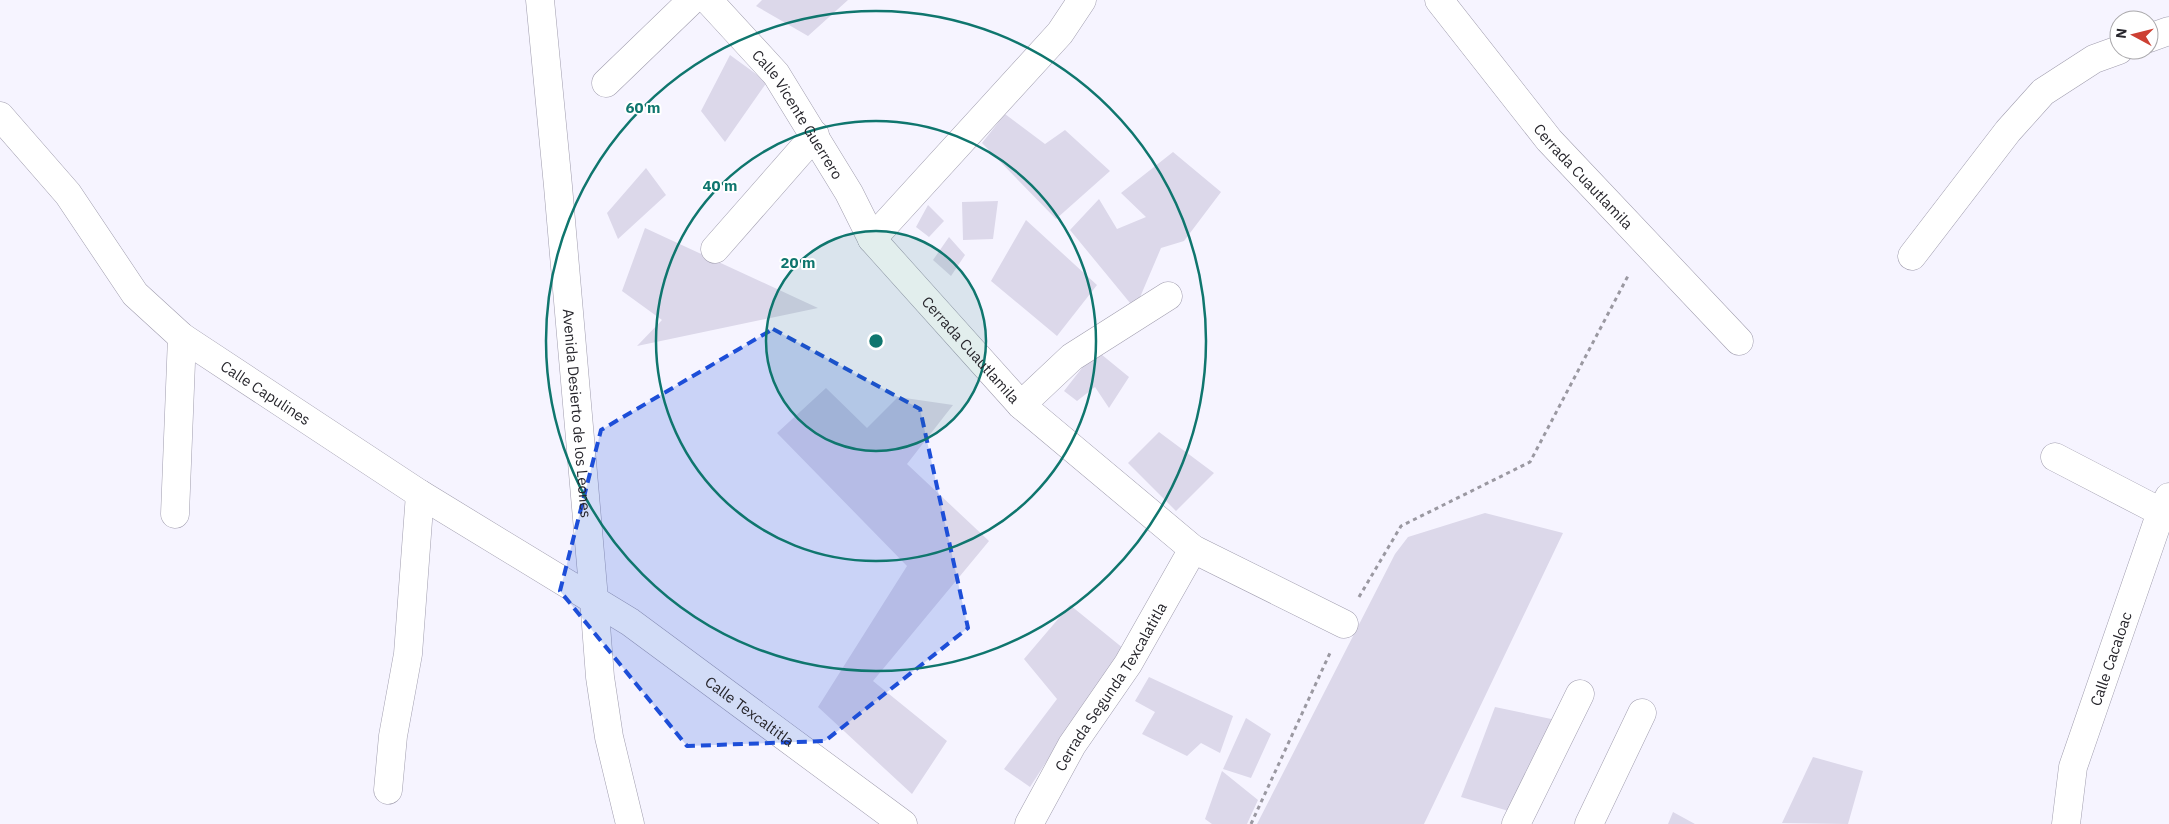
<svg xmlns="http://www.w3.org/2000/svg" width="2169" height="824" font-family="'IBM Plex Sans',sans-serif">
	<rect width="100%" height="100%" fill="#f6f4ff"/>
	<path fill="#dcd8ea" d="M762,0H848L808,36L756,6Z
		M730,55L767,82L725,142L701,111Z
		M1005,114L1045,144L1065,130L1110,171L1056,219L982,143Z
		M1173,152L1221,192L1184,241L1161,248L1135,309L1070,230L1099,199L1117,229L1146,217L1121,193Z
		M646,168L666,195L618,239L607,213Z
		M998,201L993,239L963,240L962,202Z
		M928,205L944,221L929,237L916,227Z
		M1026,220L1097,285L1057,336L991,281Z
		M645,228L818,308L637,346L662,320L622,291Z
		M949,237L965,255L951,276L933,260Z
		M1096,350L1129,377L1109,408L1095,387L1077,401L1064,391Z
		M826,388L867,428L898,397L953,405L907,464L989,541L873,681L947,741L912,794L818,707L907,566L777,433Z
		M1159,432L1214,473L1176,511L1128,463Z
		M1485,513L1563,533L1424,824H1257L1395,554L1408,537Z
		M1070,605L1129,653L1074,719L1030,787L1004,769L1057,699L1024,659Z
		M1149,677L1233,716L1220,753L1201,743L1187,756L1142,734L1155,712L1135,701Z
		M1495,707L1556,720L1512,812L1461,797Z
		M1246,718L1271,734L1251,778L1223,769Z
		M1813,757L1863,771L1848,824L1782,823Z
		M1222,771L1258,800L1247,824H1212L1205,819Z
		M1673,812L1695,824H1668Z"/>
	<g fill="none" stroke-linecap="round" stroke-linejoin="round">
		<defs>
			<g id="minor">
				<path id="s1" d="M708,0L776,74L849,193L872,239L1021,405L1193,549L1344,624"/>
				<path id="s2" d="M1439,0L1549,140L1739,341"/>
				<path d="M2149,38L2169,31"/>
				<path d="M606,83L692,0"/>
				<path id="s3" d="M0,116L68,194L135,294L182,337L420,494L630,622L903,824"/>
				<path d="M872,239L1060,33L1082,0"/>
				<path d="M715,249L815,135"/>
				<path d="M1912,256L2008,131L2043,92L2094,59L2119,50"/>
				<path d="M1021,405L1072,357L1168,296"/>
				<path d="M2055,457L2161,512"/>
				<path d="M175,514L182,337"/>
				<path d="M594,599L600,677L609,737L630,824"/>
				<path d="M388,790L393,736L408,654L420,494"/>
				<path id="s4" d="M1029,824L1072,745L1128,664L1193,549"/>
				<path d="M1516,824L1580,694"/>
				<path d="M1589,824L1642,713"/>
				<path id="s5" d="M2066,824L2073,767L2161,512L2169,497"/>
			</g>
			<g id="tertiary">
				<path id="s6" d="M540,0L558,186L594,599"/>
			</g>
		</defs>
		<use href="#minor" stroke="#a09dae" stroke-width="29"/>
		<use href="#tertiary" stroke="#a09dae" stroke-width="29"/>
		<path stroke="#9a98a1" stroke-width="3" stroke-dasharray="4 4" stroke-linecap="butt" d="M1359,597L1401,526L1530,462L1629,274
			M1251,824L1330,653"/>
		<use href="#minor" stroke="#fff" stroke-width="28"/>
		<use href="#tertiary" stroke="#fff" stroke-width="28"/>
	</g>
	<path fill="#1d4ed8" fill-opacity="0.2" stroke="#1d4ed8" stroke-width="4" stroke-dasharray="10 6" stroke-linejoin="round" d="M773,329L920,409L968,628L825,741L687,746L560,591L601,430Z"/>
	<circle cx="876" cy="341" r="110" fill="#0f766e" fill-opacity=".12"/>
	<g fill="none" stroke="#0f766e" stroke-width="2.5">
		<circle cx="876" cy="341" r="110"/>
		<circle cx="876" cy="341" r="220"/>
		<circle cx="876" cy="341" r="330"/>
	</g>
	<g text-anchor="middle" dominant-baseline="central" stroke-width="4" stroke-linejoin="round" paint-order="stroke">
		<g font-size="15" fill="#27262c" stroke="#fff">
			<text stroke="none"><textPath href="#s1" startOffset="146">Calle Vicente Guerrero</textPath></text>
			<text stroke="none"><textPath href="#s2" startOffset="228">Cerrada Cuautlamila</textPath></text>
			<text stroke="none"><textPath href="#s1" startOffset="440">Cerrada Cuautlamila</textPath></text>
			<text stroke="none"><textPath href="#s3" startOffset="388">Calle Capulines</textPath></text>
			<text stroke="none"><textPath href="#s6" startOffset="415">Avenida Desierto de los Leones</textPath></text>
			<text stroke="none"><textPath href="#s5" startOffset="172">Calle Cacaloac</textPath></text>
			<text stroke="none"><textPath href="#s4" startOffset="160">Cerrada Segunda Texcalatitla</textPath></text>
			<text stroke="none"><textPath href="#s3" startOffset="968">Calle Texcaltitla</textPath></text>
		</g>
	</g>
	<circle cx="876" cy="341" r="8" fill="#0f766e" stroke="#fff" stroke-width="2.5"/>
	<g font-size="15" text-anchor="middle" font-weight="bold" fill="#0f766e" stroke="#fff" stroke-width="4" stroke-linejoin="round" paint-order="stroke">
		<text x="643" y="113">60 m</text>
		<text x="720" y="191">40 m</text>
		<text x="798" y="268">20 m</text>
	</g>
	<g transform="translate(2134 35) rotate(277)"><circle r="24" fill="#ffffff" stroke="#a9a8ab"/>
	<path d="M0-4L9 19L0 12L-9 19Z" fill="#cd4033"/>
	<text y="-8" font-size="14" font-weight="bold" text-anchor="middle" fill="#27262c">N</text>
	</g>
</svg>
